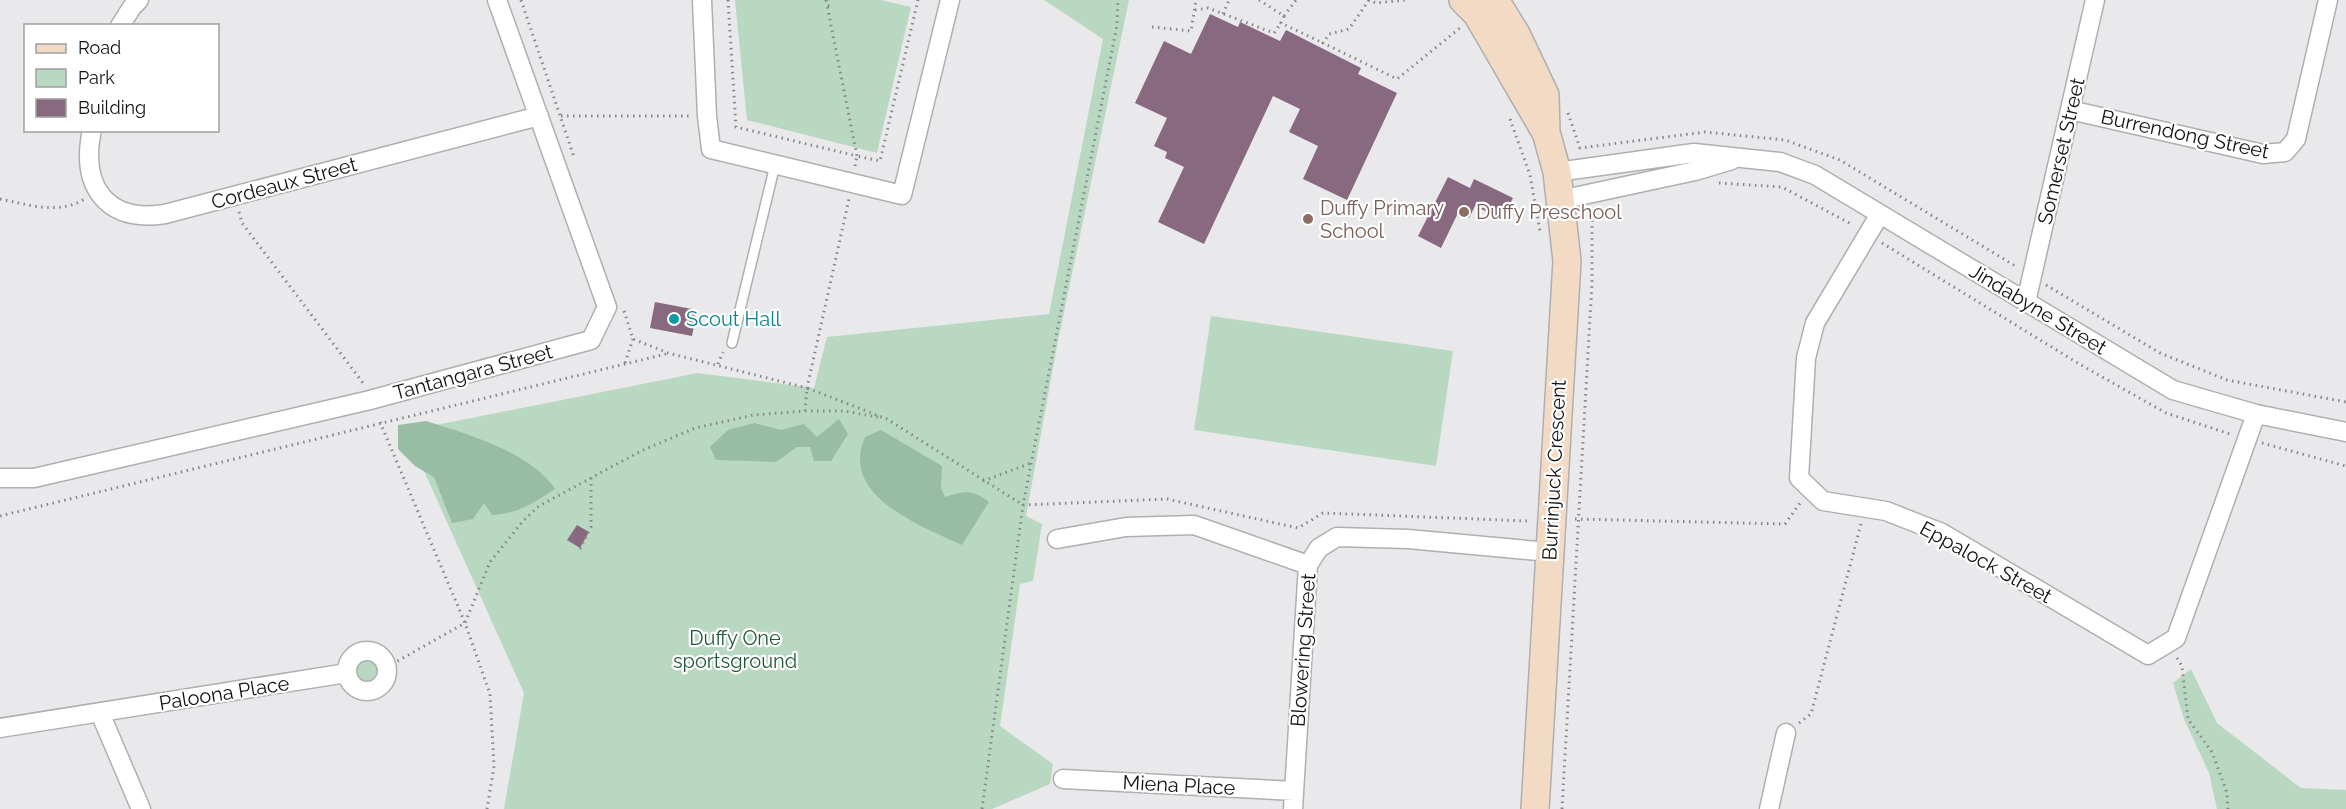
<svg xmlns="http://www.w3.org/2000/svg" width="2346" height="809" font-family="Raleway,sans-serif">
	<rect width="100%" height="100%" fill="#e9e8eb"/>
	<path fill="#b9d8c2" d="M735,0H881L911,7L877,153L747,120Z
		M1044,0H1129L1057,346L1026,516L1042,524L1033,581L1020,584L1000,726L1053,764L1050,784L992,809H504L524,693L406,431L698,373L814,388L827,337L1049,314L1103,39Z
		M1211,316L1453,351L1436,466L1194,430Z
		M349 671a18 18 0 1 1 36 0a18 18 0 1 1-36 0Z
		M2191,669L2217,723L2301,788L2346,790V809H2217L2209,773L2184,719L2173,683Z"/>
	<path fill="#99bca4" d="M839,419L848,434L831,461H814L810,447H797L776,462L716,460L710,447L728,430L754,423L781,430L804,424L817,437Z
		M426,421C467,434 531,452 555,489C534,503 517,514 492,515L484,503L473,519L452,523L434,477L415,466L398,449V425Z
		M881,430L942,466L941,488L945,497C965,491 972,489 989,502L962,545C921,526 839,496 865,437Z"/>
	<path fill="#88697f" d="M1210,14L1238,27L1240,22L1280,41L1286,30L1361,68L1358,74L1397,93L1347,200L1303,179L1318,146L1289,132L1300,109L1273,96L1204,244L1158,222L1184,167L1165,158L1167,152L1154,146L1167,118L1135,103L1164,41L1191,54Z
		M1448,177L1470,188L1474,179L1513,198L1502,219L1475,206L1469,218L1458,213L1441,248L1418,236Z
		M655,302L697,310L692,336L650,328Z
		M577,525L589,532L580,548L567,540Z"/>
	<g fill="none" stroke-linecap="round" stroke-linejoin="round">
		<defs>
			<path id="lane" d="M732,343L775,165"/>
			<path id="street" d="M702,0L707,116L711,149L902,195L950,0
				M120,26L132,7L139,0
				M2070,110L2263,154L2285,152L2296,139L2328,0
				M92,130C80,186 106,223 165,214L539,116
				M1557,172L1694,153L1780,162L1815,175L2173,390L2256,414L2346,432
				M1560,200L1695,171L1732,160
				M1880,214L1815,323L1806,358L1799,478L1823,501L1886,511L1942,533L2148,655L2176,638L2256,414
				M2026,302L2095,0
				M0,478H34L370,400L591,340L607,307L497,0
				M1057,539L1126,527L1194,525L1308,565
				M347 671a20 20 0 1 1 40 0a20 20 0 1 1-40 0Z
				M100,713L141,809
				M0,728L347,673
				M1063,779L1294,791
				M1293,809L1308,565L1319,548L1337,537L1408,539L1549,552
				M1769,809L1786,733"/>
			<path id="secondary" d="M1463,0L1477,14L1545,131
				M1495,0L1516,34L1545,95L1546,132L1557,172L1567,261L1535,809"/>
		</defs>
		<use href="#lane" stroke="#afafb2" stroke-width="12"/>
		<use href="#street" stroke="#afafb2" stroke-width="21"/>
		<use href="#secondary" stroke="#afafb2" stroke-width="30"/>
		<path stroke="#878789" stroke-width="3" stroke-dasharray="1.5 4.5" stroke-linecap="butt" d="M521,0L574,157
			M728,0L736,127L857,156L827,5
			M826,0L827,5L833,8
			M1259,0L1284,16L1281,23L1323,43
			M1368,0L1376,3L1405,0
			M1369,0L1349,29L1329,34L1323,43L1397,79L1460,28
			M1195,10L1208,8L1274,33L1281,23
			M1223,14L1229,0
			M1284,16L1296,0
			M1152,27L1191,31L1196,0
			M1568,113L1580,148L1705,132L1785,140L1840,160L2017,267
			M561,116H690
			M1510,119L1530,175L1540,231
			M855,166L857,156L880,161L918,0
			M1719,183L1782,187L1853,225
			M0,199C30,205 57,215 85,199
			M239,212L242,223L363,383
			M1882,243L2081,365L2166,413L2230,434
			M2046,285L2160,353L2227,380L2346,402
			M624,311L633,339L668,353L807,388L849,199
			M625,363L633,339
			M718,364L723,352
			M805,411H844L878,417
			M380,422L465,623L490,694L494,766L487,809
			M2262,443L2346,466
			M983,481L1031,463
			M0,516L666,354
			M1575,519L1785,524L1800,503
			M580,549L591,527V477
			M2177,658L2182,666L2188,719L2212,752L2227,793L2228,809
			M387,667L465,623L490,562L523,521L539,506L641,451L695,428L754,415L805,411L807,388L887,419L1023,505L1167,499L1298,528L1323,513L1529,521
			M1799,723L1811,714L1861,524
			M982,809L1023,505L1117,25L1118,0
			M1562,809L1592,283V212"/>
		<use href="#lane" stroke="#fff" stroke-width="9"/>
		<use href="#street" stroke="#fff" stroke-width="18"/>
		<use href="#secondary" stroke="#f3dac5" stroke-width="27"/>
	</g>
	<g fill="#8d6e63" stroke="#fff" stroke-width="2">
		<circle cx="1464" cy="212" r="6"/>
		<circle cx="1308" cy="219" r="6"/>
	</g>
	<circle fill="#0f9aa8" stroke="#fff" stroke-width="2" cx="674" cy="319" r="6"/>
	<g text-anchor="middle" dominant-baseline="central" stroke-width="4.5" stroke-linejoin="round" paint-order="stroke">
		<g font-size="20" fill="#121213" stroke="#fff">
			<text transform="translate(2185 134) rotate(12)">Burrendong Street</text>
			<text transform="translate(2061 151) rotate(-77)">Somerset Street</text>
			<text transform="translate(284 183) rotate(-15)">Cordeaux Street</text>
			<text transform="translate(2038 309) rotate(31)">Jindabyne Street</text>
			<text transform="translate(473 372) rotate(-15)">Tantangara Street</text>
			<text transform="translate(1554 470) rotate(-87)">Burrinjuck Crescent</text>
			<text transform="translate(1986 562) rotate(29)">Eppalock Street</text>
			<text transform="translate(1303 650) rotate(-86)">Blowering Street</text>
			<text transform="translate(224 693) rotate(-9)">Paloona Place</text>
			<text transform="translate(1179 785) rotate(3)">Miena Place</text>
		</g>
		<g font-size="20" fill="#785e54" stroke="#fff" text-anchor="start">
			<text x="1320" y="208">Duffy Primary<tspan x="1320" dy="23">School</tspan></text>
			<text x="1476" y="212">Duffy Preschool</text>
		</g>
		<g font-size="20" fill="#0d838f" stroke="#fff" text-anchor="start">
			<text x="686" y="319">Scout Hall</text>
		</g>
		<g font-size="20" fill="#215838" stroke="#fff">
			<text x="735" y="638">Duffy One<tspan x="735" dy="23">sportsground</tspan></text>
		</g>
	</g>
	<rect x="24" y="24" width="195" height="108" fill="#ffffff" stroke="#a0a0a1" stroke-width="1.5"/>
	<rect x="36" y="44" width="30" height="9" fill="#f3dac5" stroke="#a0a0a1" stroke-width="1.5"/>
	<text x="78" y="54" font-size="18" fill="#121213">Road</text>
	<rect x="36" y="69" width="30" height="18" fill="#b9d8c2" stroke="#a0a0a1" stroke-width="1.5"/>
	<text x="78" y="84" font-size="18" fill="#121213">Park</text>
	<rect x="36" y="99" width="30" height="18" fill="#88697f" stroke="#a0a0a1" stroke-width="1.5"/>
	<text x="78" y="114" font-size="18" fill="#121213">Building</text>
</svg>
